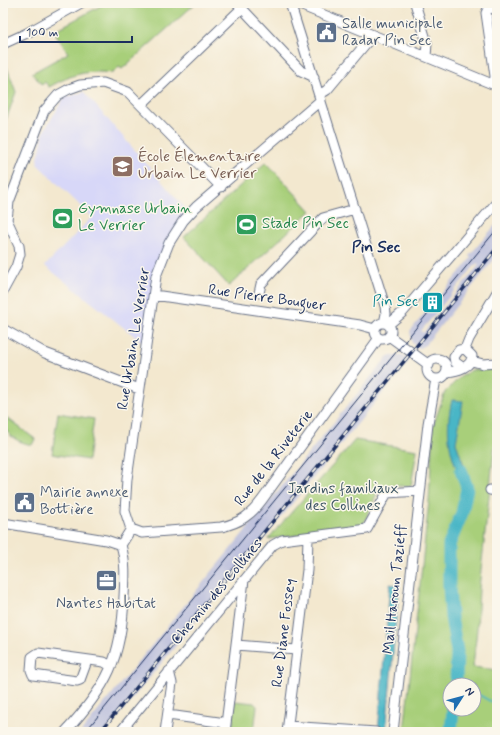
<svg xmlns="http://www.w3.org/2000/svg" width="500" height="735" font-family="Mynerve,sans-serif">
	<rect width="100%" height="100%" fill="#fbf7ec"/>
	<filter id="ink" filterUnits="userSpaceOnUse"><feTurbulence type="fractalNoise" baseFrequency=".025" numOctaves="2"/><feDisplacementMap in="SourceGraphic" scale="8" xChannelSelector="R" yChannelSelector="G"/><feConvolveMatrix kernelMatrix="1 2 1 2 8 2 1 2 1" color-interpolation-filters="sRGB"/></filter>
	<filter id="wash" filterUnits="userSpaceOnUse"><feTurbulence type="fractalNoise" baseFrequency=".012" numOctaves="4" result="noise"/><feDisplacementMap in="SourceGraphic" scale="16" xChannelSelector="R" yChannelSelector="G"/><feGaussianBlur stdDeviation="0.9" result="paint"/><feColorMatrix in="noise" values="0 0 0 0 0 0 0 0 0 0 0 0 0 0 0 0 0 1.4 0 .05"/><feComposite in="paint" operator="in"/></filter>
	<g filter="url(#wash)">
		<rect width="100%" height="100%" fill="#f3e8cf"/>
		<path fill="#d7d7f8" d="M84,92L190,214L164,254L146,345L45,266L92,217L37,164L44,131L64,98Z"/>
		<path fill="#bfc2dd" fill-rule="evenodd" d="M497,223V256L425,345L419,348L412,343L410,331L464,267L471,258L469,256ZM477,263L479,265L423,333L421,331Z
			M388,356H403L409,361L105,732H81Z"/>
		<path fill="#a8cf7a" stroke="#627f6c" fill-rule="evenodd" d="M106,3H196L122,69L119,67L113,73C85,70 73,74 49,87L45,82L42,85L32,73L68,53L54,31Z
			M3,57L16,92L3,128Z
			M266,162L311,211L229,286L184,237Z
			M497,369V437L494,450L479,589L477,629L473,667L497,670V732H404L429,501L433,426L445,392L461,376L472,370ZM450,685H474V709H450Z
			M58,413L94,419L88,460L52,454Z
			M3,415L35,439L32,445C14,441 3,434 3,415Z
			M355,440L417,450L411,486H392L377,493L363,526L268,539Z
			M235,701L254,703L257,706L254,732H232Z"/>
		<path fill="#4ab6c6" stroke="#327292" d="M452,400L463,401L456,443L471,485H463C450,453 444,435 452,400Z
			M390,584L399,586L386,732H378Z"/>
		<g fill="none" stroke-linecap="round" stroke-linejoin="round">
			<path stroke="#4ab6c6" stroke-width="2" d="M474,692L497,705"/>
			<path stroke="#4ab6c6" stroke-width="13" d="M456,685L457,651L451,617L449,586V545L462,513L467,488L461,470
				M451,732L453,709"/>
		</g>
	</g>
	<g filter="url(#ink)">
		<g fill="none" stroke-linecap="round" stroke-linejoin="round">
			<defs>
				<path id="minor" d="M237,3L301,71L314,77
					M290,3L385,306L386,314L384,323
					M295,3L497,86
					M415,3L427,43L426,57
					M3,44L27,33L81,3
					M494,85L495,76L486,13L488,9L497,7
					M319,95L327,90L373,35
					M142,104L242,8
					M3,291L16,267L20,254L19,246L7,220L9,202L44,111L58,95L69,89L80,85L103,83L128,92L221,187
					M259,293L261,284L323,218L355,209
					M154,295L360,325L375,329
					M375 331a8 8 0 1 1 16 0a8 8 0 1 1-16 0Z
					M388,325L403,312L497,202
					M3,329L45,353L139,389
					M389,336L429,365
					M465,349L469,339L497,292
					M427 369a10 10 0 1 1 20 0a10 10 0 1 1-20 0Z
					M472,361L483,364L497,363
					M447,372C457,371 472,367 472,356L465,349L459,350L454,357L455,362L462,367
					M490,490L497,491
					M3,523L106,540L121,545
					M131,529L125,511L127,479L156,276L169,243L183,221L196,207L321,100
					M131,529L142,533L221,527C240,523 251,515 262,500L379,338
					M121,545L131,529
					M236,645L296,650
					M87,661L80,680L77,681L33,675L31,670L32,657L38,653L104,662L111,666
					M168,715L226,723
					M288,726L376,732
					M65,732C107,687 122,658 124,596C125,578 126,562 121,545
					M120,732L273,545L282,540L367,529L387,493L420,491
					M165,732L172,683L169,671
					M225,732L244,580
					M287,732L307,570L308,537
					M393,732L428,424L436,379"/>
			</defs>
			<use href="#minor" stroke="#677086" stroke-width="11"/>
			<use href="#minor" stroke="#fff" stroke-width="9"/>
			<path stroke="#1b2f5e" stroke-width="1" d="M85,732L497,229"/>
			<defs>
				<path id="rail" d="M100,732L497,248"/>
			</defs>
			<use href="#rail" stroke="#1b2f5e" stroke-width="3.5"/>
			<use href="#rail" stroke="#fbf7ec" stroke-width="2" stroke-dasharray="6" stroke-linecap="butt"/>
		</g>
	</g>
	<defs>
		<symbol id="civic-square" viewBox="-11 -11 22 22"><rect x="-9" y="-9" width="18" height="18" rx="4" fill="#5c6f8a" stroke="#fbf7ec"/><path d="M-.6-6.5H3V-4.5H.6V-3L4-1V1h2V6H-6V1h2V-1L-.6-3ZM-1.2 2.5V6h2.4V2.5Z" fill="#fff"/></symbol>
		<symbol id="school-square" viewBox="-11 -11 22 22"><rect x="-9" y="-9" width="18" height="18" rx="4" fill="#8d6e63" stroke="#fbf7ec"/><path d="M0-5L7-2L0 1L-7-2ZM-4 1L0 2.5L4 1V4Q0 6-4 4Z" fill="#fff"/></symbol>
		<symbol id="stadium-square" viewBox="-11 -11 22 22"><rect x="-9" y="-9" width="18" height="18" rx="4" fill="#2e9e5b" stroke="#fbf7ec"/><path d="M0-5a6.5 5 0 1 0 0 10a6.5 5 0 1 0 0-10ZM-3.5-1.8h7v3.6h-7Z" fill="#fff"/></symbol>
		<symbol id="building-square" viewBox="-11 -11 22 22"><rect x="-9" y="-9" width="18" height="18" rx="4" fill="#0f9aa8" stroke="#fbf7ec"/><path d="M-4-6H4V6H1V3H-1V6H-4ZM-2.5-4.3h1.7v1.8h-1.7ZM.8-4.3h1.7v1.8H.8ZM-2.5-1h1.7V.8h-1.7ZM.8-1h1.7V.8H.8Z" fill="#fff"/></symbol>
		<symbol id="office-square" viewBox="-11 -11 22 22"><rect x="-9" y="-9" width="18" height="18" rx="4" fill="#5c6f8a" stroke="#fbf7ec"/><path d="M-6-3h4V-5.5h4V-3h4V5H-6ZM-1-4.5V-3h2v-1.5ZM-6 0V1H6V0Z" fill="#fff"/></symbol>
	</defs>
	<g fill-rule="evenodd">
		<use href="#civic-square" x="314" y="20" width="25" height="25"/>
		<use href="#school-square" x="110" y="154" width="25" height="25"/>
		<use href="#stadium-square" x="50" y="206" width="25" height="25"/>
		<use href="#stadium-square" x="234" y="212" width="25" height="25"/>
		<use href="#building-square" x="420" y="290" width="25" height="25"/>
		<use href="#civic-square" x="12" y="490" width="25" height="25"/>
		<use href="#office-square" x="94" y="568" width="25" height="25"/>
	</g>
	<g text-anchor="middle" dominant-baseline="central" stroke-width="3" stroke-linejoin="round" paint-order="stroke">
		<g font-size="15" fill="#4e5e75" stroke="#fbf7ec" text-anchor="start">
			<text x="342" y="24">Salle municipale<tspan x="342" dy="17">Radar Pin Sec</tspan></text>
			<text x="40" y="493">Mairie annexe<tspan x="40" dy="17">Bottière</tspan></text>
			<text x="106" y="604" text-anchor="middle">Nantes Habitat</text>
		</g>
		<g font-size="15" fill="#785e54" stroke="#fbf7ec" text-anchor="start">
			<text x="138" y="157">École Élementaire<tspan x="138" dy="17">Urbain Le Verrier</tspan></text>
		</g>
		<g font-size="15" fill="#27864d" stroke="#fbf7ec" text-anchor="start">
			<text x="78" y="209">Gymnase Urbain<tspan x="78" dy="17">Le Verrier</tspan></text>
			<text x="262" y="224">Stade Pin Sec</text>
		</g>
		<g font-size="15" fill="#1b2f5e" stroke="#fbf7ec">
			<text transform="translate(267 298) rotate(8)">Rue Pierre Bouguer</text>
			<text transform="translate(134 339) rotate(-81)">Rue Urbain Le Verrier</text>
			<text transform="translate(274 458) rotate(-52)">Rue de la Riveterie</text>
			<text transform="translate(395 589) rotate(-84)">Mail Haroun Tazieff</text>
			<text transform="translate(217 592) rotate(-50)">Chemin des Collines</text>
			<text transform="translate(284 633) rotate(-83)">Rue Diane Fossey</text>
		</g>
		<g font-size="15" fill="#0d838f" stroke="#fbf7ec" text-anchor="end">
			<text x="418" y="302">Pin Sec</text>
		</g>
		<g font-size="15" fill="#3e5765" stroke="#fbf7ec">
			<text x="343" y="489">Jardins familiaux<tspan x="343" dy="17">des Collines</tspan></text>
		</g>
		<g font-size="16" font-weight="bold" fill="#1b2f5e" stroke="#fbf7ec">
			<text x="376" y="247">Pin Sec</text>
		</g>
	</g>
	<rect width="500" height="735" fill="none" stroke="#fbf7ec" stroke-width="16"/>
	<g transform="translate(462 697) rotate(54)"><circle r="19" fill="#fbf7ec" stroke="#a1a7b3"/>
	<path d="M0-3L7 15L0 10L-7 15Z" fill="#1f6fb2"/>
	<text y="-6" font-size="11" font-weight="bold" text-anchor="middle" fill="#1b2f5e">N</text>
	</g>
	<path d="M20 36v6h112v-6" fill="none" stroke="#1b2f5e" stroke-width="2"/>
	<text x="26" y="36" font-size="12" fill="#1b2f5e" stroke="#fbf7ec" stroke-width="3" paint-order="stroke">100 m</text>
</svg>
